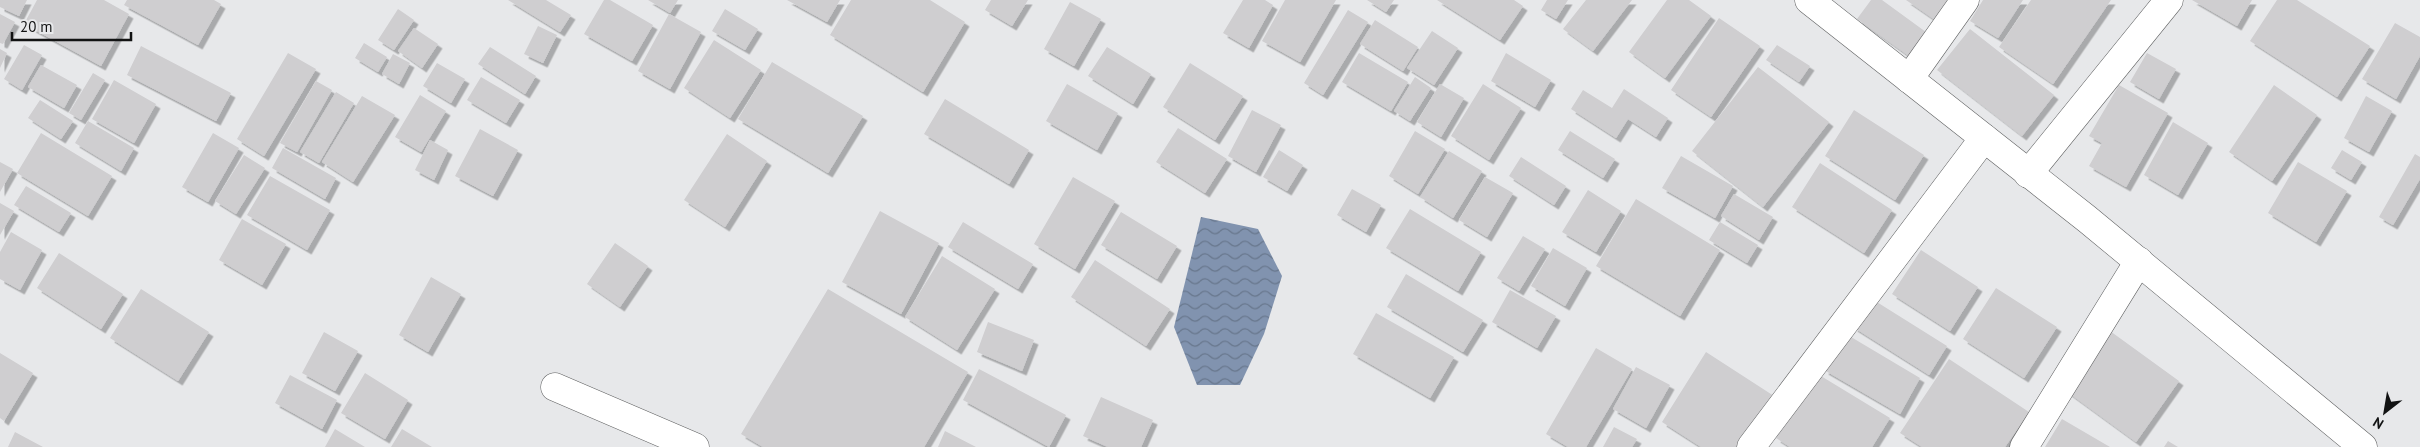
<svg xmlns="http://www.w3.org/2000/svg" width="2420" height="447" font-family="'PT Sans',sans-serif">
	<defs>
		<pattern id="water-waves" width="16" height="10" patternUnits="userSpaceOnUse" patternTransform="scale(1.25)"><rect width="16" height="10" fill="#8193af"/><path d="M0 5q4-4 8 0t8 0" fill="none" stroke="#68778d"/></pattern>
		<filter id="shadow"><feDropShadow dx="4.5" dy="4.5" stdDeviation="0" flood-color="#0004"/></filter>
	</defs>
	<rect width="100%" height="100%" fill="#e7e8ea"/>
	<path fill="url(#water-waves)" d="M1201,217L1258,229L1282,276L1264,334L1240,385H1197L1174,327Z"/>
	<path fill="#cfced0" filter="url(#shadow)" d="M0,0H27L19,16L0,7Z
		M37,0H104L129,14L101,66L24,24Z
		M127,0H214L221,4L198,45L124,5Z
		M508,0H546L571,15L560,32Z
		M604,0H610L653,25L632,61L584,34Z
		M648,0H678L670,13Z
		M787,0H840L827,22Z
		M851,0H930L965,22L923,92L830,35Z
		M991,0H1028L1012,26L985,10Z
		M1243,0H1265L1273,5L1249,48L1223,33Z
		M1285,0H1336L1300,62L1262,41Z
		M1367,0H1394L1386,12Z
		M1437,0H1514L1523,6L1500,40Z
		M1547,0H1568L1556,19L1541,10Z
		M1586,0H1632L1593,51L1563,29Z
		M1667,0H1689L1711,16L1665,78L1629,52Z
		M1871,0H1882L1930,35L1913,59L1857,19Z
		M1906,0H1949L1935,20Z
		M1983,0H2023L1998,38L1970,21Z
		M2031,0H2111L2053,84L1999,47Z
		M2192,0H2252L2237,26Z
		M2277,0H2297L2370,46L2337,97L2250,41Z
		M1070,2L1101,19L1074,66L1044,49Z
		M398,9L414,20L394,50L378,40Z
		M725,9L758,29L745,50L712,31Z
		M1348,10L1368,22L1323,95L1304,83Z
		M0,14L15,22L3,44L0,43Z
		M669,14L701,32L670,89L638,71Z
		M1719,18L1760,46L1711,117L1671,90Z
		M1375,20L1418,47L1403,71L1360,44Z
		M2395,23L2420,37V56L2396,99L2362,79Z
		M538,26L557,35L543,63L524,54Z
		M414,28L438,44L422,68L398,51Z
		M1970,29L2054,95L2022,136L1937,70Z
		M1432,31L1458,48L1434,85L1407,68Z
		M714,40L761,70L730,118L684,88Z
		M364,43L387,57L378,72L355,58Z
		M24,45L42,55L22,90L4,79Z
		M1777,45L1810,66L1799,82L1766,60Z
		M141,46L231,93L216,121L127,75Z
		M490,47L536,76L525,94L478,64Z
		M1107,47L1151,74L1133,104L1088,76Z
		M0,49L7,53L0,68Z
		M288,53L316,69L264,156L237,139Z
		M1359,53L1408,82L1391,111L1342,82Z
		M1506,53L1551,80L1535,107L1491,81Z
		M2147,53L2176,69L2159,99L2130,82Z
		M393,54L410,63L399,84L382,74Z
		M772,62L863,116L828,173L738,119Z
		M437,63L465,79L451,103L423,86Z
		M1190,63L1243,96L1215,140L1163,107Z
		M41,65L77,85L64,108L28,87Z
		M1758,67L1829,122L1763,207L1692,151Z
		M93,73L105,80L81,120L69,113Z
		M481,77L520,100L506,123L467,100Z
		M1415,77L1431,88L1410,121L1394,111Z
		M114,80L156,104L134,143L92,119Z
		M316,81L332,90L297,152L280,143Z
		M1067,84L1118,113L1097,150L1046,121Z
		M1440,84L1464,98L1441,137L1417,122Z
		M1483,84L1521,108L1489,160L1451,136Z
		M2119,85L2168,113L2126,187L2089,166L2102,143L2089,136Z
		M2274,85L2317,115L2272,181L2229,152Z
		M1624,89L1668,118L1656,137L1628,119L1616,138L1571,109L1583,90L1612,108Z
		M336,92L354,103L319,163L300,152Z
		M420,95L446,111L421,152L395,137Z
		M362,96L395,115L353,182L322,162Z
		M2366,96L2392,111L2369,152L2344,138Z
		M945,99L1029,150L1009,184L924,134Z
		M40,100L73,121L61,139L28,118Z
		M1252,110L1281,125L1256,172L1228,156Z
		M1854,110L1924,155L1895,200L1825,156Z
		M88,121L134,148L121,171L75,143Z
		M2173,122L2208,143L2178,195L2144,175Z
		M1178,128L1227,159L1205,193L1156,162Z
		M480,129L518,150L493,196L455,176Z
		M1415,131L1445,149L1418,194L1389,176Z
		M1570,131L1615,159L1603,178L1558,150Z
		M41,133L112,176L88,216L17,173Z
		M213,133L239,148L208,202L182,187Z
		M727,134L767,161L725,227L684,200Z
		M430,140L448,150L434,180L415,170Z
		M283,148L336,178L325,199L272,168Z
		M1279,150L1303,165L1287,191L1263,177Z
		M2342,150L2362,162L2351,180L2331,168Z
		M1449,151L1482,171L1453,218L1420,197Z
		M2415,154L2420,157V179L2393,225L2379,217Z
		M244,155L265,168L236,214L215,201Z
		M1681,156L1733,186L1715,218L1662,188Z
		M1521,157L1566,186L1554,205L1509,176Z
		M0,162L13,169L0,192Z
		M2298,162L2347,191L2316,242L2268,213Z
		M1820,163L1892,210L1864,253L1792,207Z
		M270,176L330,210L307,250L247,215Z
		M1073,177L1115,201L1075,269L1034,244Z
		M1485,177L1513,193L1487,237L1459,220Z
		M26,186L71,213L59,232L14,205Z
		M1352,189L1381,205L1366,232L1337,215Z
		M1588,190L1621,211L1596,252L1562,232Z
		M1734,194L1773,217L1759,240L1721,216Z
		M1636,199L1720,250L1680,316L1596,266Z
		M0,203L14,211L0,235Z
		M1410,209L1481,252L1458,291L1386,248Z
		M880,211L939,243L901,314L842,282Z
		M1121,212L1177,246L1157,279L1101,245Z
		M242,219L286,244L262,285L219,260Z
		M963,222L1033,264L1018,289L948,247Z
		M1720,222L1758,245L1747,263L1709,240Z
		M11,232L42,250L20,290L0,279V252Z
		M1523,236L1545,249L1519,291L1497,278Z
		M615,243L648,266L620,307L587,284Z
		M1553,248L1587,268L1565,306L1531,286Z
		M1921,250L1978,287L1950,331L1892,294Z
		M59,253L123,294L101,329L37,288Z
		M942,256L995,289L957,350L905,317Z
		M1095,260L1170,309L1146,346L1071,297Z
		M1406,274L1483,320L1463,352L1387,307Z
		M431,277L461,294L428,352L399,335Z
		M1996,288L2057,327L2024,378L1963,339Z
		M141,289L209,332L178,381L110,338Z
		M828,289L968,372L924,447H763L741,434Z
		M1510,290L1556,316L1537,348L1492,322Z
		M1872,299L1947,346L1929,375L1853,327Z
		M1376,313L1454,357L1430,398L1353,354Z
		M988,322L1034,340L1022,371L977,352Z
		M2110,331L2179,381L2136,442L2066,391Z
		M324,332L358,351L335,391L302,373Z
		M1846,334L1920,378L1900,414L1824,370Z
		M1596,348L1632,369L1586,447H1568L1546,434Z
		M1706,352L1774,396L1741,447H1701L1662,422Z
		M0,353L33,373L4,421L0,418Z
		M1949,359L2029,412L2005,447H1922L1900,433Z
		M1636,367L1670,385L1646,428L1613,409Z
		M979,369L1066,415L1049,447L963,400Z
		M365,373L408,400L385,439L341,413Z
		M1816,373L1890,418L1872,447H1790L1776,438Z
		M290,375L337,400L322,429L275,403Z
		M1101,397L1153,420L1141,447H1108L1083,436Z
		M2062,419L2110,447H2045Z
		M1614,427L1637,439L1632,447H1603Z
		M335,429L365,447H325Z
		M402,429L432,447H391Z
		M945,431L976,447H938Z
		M15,432L43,447H8Z
		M2168,441L2178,447H2164Z"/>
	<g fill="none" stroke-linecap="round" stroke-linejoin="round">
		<defs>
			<path id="street" d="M1909,79L1965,0
				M2028,174L2169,0
				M555,387L695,447
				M1751,447L1984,138
				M2024,447L2139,261"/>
			<path id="secondary" d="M1809,0L2087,219L2363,447"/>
		</defs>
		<use href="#street" stroke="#5f6061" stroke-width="29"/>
		<use href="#secondary" stroke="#5f6061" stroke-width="29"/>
		<use href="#street" stroke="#fff" stroke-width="28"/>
		<use href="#secondary" stroke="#fff" stroke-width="28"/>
	</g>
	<g transform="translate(2385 412) rotate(211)" stroke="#e7e8ea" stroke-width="4" paint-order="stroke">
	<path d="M0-4L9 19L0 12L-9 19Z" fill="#121313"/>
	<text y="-8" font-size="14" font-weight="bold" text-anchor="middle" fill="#121313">N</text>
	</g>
	<path d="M12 32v8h119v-8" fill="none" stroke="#121313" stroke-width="2.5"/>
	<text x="20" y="32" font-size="15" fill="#121313" stroke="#e7e8ea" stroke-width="4" paint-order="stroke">20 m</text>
</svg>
